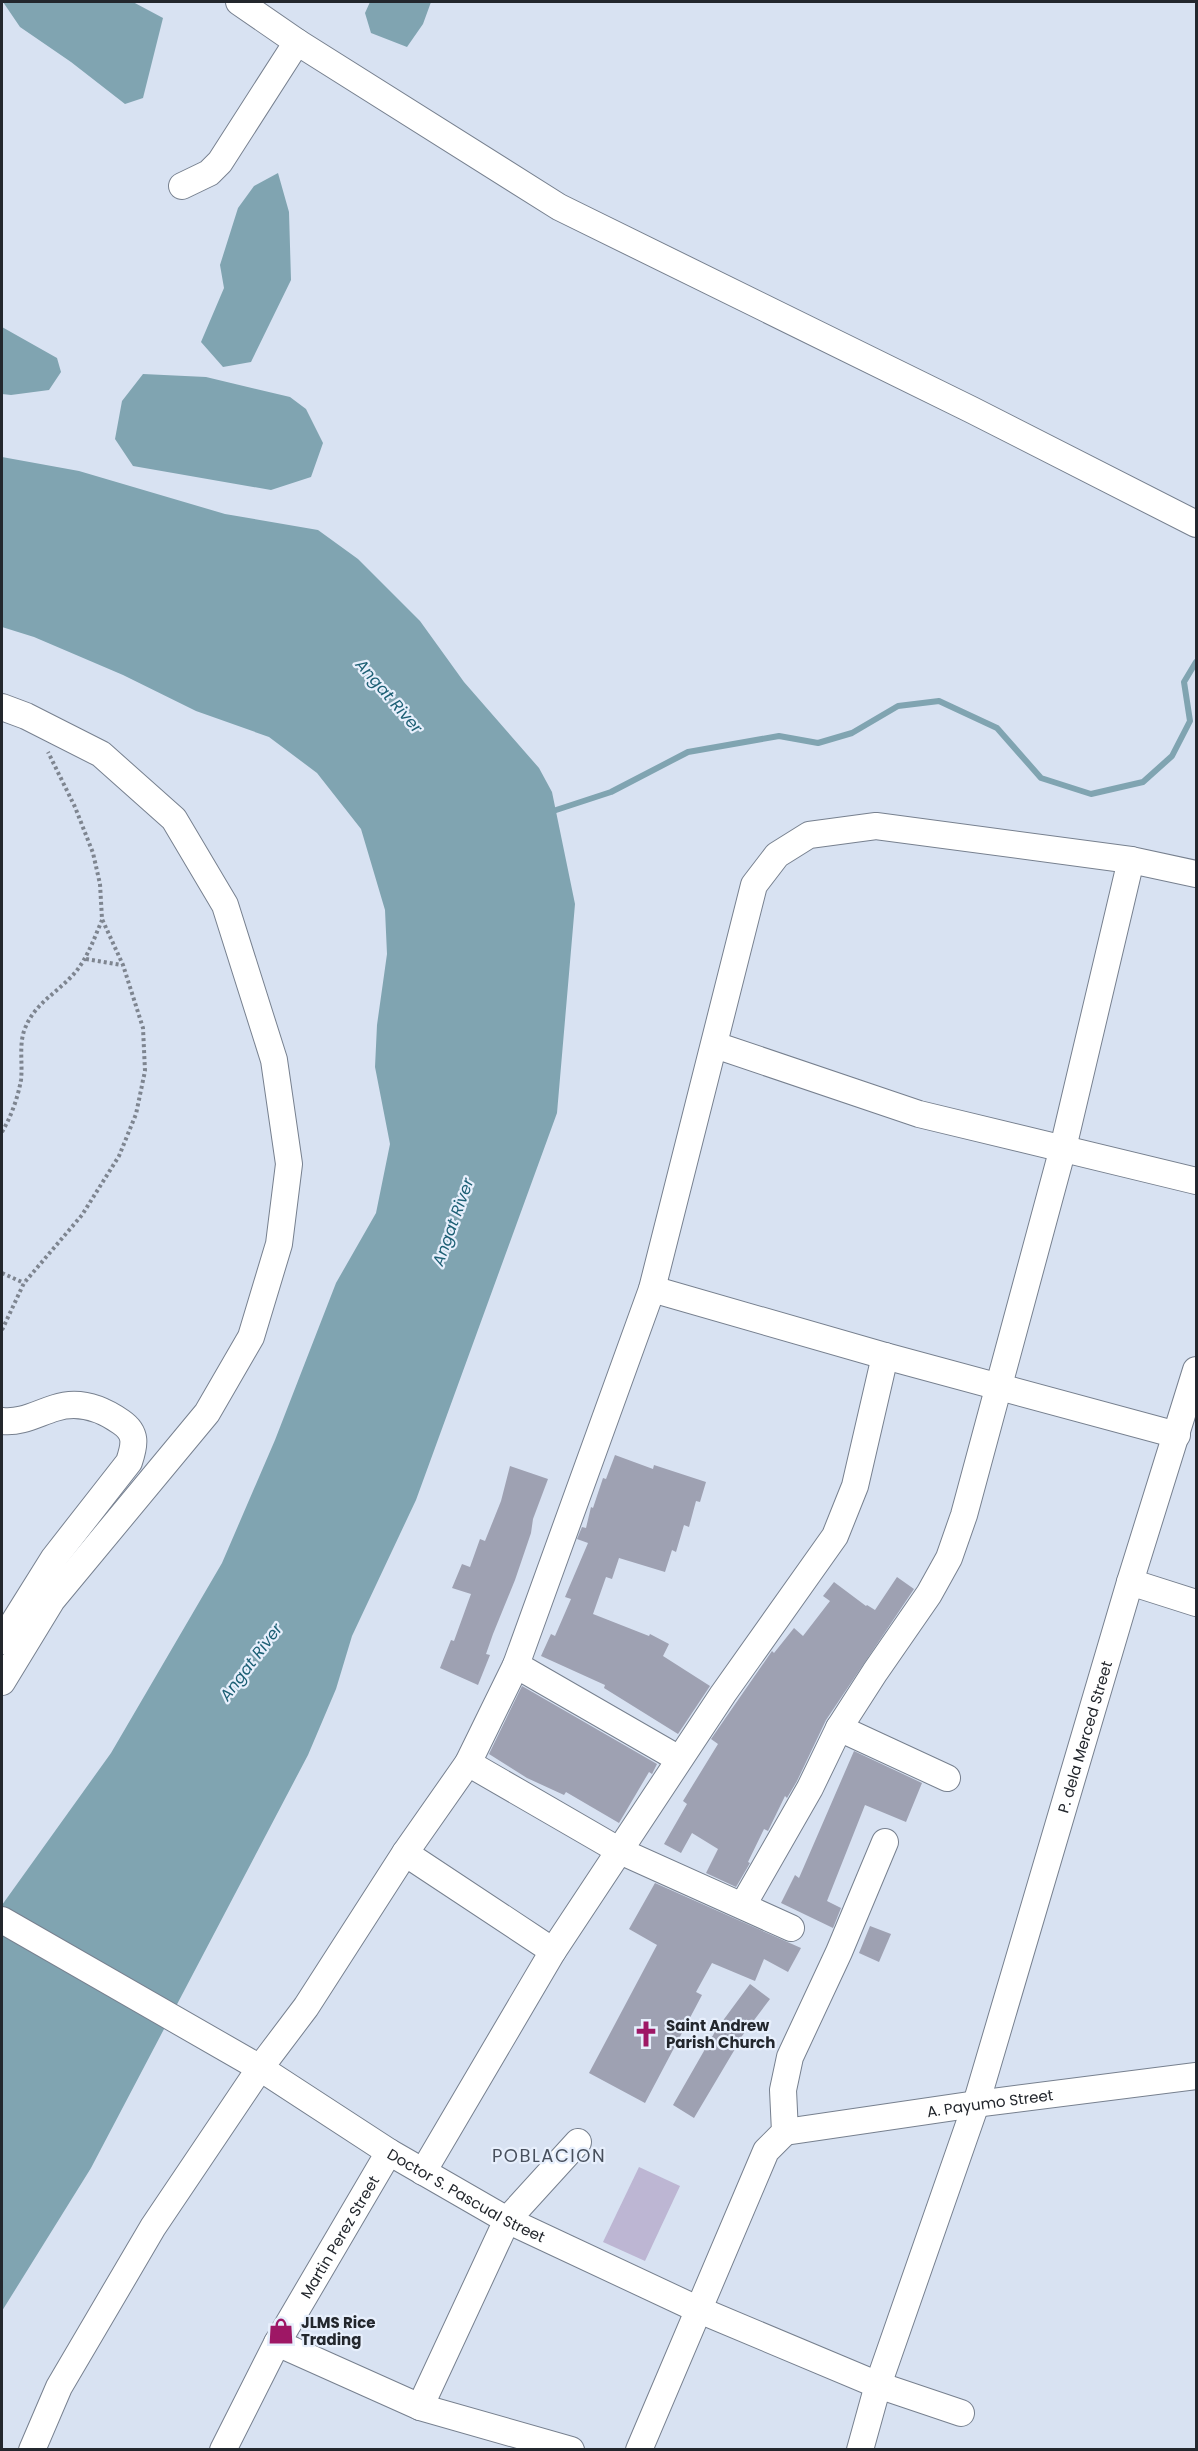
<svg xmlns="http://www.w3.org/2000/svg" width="1198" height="2451" viewBox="0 0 1198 2451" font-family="Poppins,sans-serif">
<rect width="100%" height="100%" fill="#d8e2f2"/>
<path fill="#bdb6d3" d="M639 2167 680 2186 645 2261 603 2242Z"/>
<path fill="#80a4b1" d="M3 2H133L163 18 143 98 125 104 71 62 20 27Z
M370 2H431L423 24 407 47 371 33 365 13Z
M278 173 289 212 291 280 251 362 223 367 201 342 224 288 220 265 238 208 254 186Z
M2 327 57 358 61 372 49 390 11 395 2 394Z
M143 374 206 377 290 397 306 409 323 443 311 477 271 490 133 466 115 439 122 401Z
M2 457 79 471 225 514 318 530 358 559 420 621 464 682 539 768 552 792 575 904 557 1113 416 1500 352 1636 336 1689 308 1755 91 2168 2 2311V1905L111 1753 222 1563 275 1440 336 1283 376 1213 390 1144 375 1067 377 1025 387 954 385 910 361 829 317 773 269 737 196 711 123 675 34 637 2 627Z"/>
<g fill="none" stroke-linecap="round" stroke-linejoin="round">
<path stroke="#80a4b1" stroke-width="6" d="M550 812 611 792 688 752 779 736 818 743 852 733 898 706 939 701 997 728 1041 778 1091 794 1143 782 1172 756 1190 721 1184 682 1196 662"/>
</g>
<path fill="#9ea1b2" d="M615 1455 653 1469 654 1465 706 1482 700 1502 696 1501 689 1527 684 1525 676 1552 672 1550 665 1572 619 1558 612 1579 606 1577 593 1614 649 1636 650 1634 669 1644 663 1656 710 1686 678 1734 604 1688 605 1685 541 1656 551 1634 555 1636 571 1599 565 1597 588 1543 577 1539 582 1527 586 1528 591 1507 593 1508 603 1478 606 1479Z
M510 1466 548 1479 533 1519 531 1533 515 1580 493 1634 486 1654 490 1655 478 1685 440 1668 451 1640 454 1641 471 1594 452 1588 462 1564 470 1567 480 1539 485 1541 501 1501Z
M897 1577 914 1589 826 1720 797 1781 787 1798 785 1796 768 1831 764 1829 748 1862 750 1863 736 1887 706 1873 718 1849 692 1833 681 1853 664 1844 687 1804 683 1801 718 1744 711 1739 772 1651 774 1653 794 1628 803 1636 830 1601 823 1596 834 1582 866 1606 867 1605 875 1610Z
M522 1686 657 1764 652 1774 649 1772 619 1823 566 1792 564 1795 527 1778 489 1754Z
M854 1751 922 1783 906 1822 865 1805 827 1901 841 1908 833 1928 781 1903 795 1875 799 1878Z
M655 1883 801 1948 788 1972 764 1959 755 1981 712 1963 696 1992 702 1995 645 2103 589 2073 657 1945 629 1929Z
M870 1926 891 1934 879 1962 859 1953Z
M750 1984 770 1999 733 2048 735 2049 694 2118 673 2105 716 2030Z"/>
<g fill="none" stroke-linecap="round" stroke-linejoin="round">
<g stroke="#77808f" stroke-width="28">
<g id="minor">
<path d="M239 2 297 42 559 207 972 410 1196 524"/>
<path d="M182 186 209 173 220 162 297 42"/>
<path d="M2 707 26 716 101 754 174 819 225 905 274 1060 289 1164 279 1244 251 1337 207 1413 52 1600 2 1682"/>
<path d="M715 1045 919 1114 1196 1181"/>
<path d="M652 1289 885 1356 1177 1435"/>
<path d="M2 1421C22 1423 36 1414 55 1408 79 1400 101 1408 121 1422 137 1433 135 1444 129 1462L54 1558 2 1641"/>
<path d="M1130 1582 1196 1603"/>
<path d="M516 1665 679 1759"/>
<path d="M839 1728 947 1778"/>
<path d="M468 1763 620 1851 791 1928"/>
<path d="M405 1853 553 1951"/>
<path d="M743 1905 810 1788 839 1728 875 1672 929 1594 949 1558 964 1515 1063 1148 1131 860"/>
<path id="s1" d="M2 1920 260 2068 389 2152 507 2220 697 2309 878 2385 961 2413"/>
<path id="s2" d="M785 2132 976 2104 1196 2076"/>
<path d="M423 2172 553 1951 723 1694 835 1536 855 1486 885 1356"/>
<path d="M277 2343 420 2407 571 2450"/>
<path d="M420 2407 507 2220 578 2142"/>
<path d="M32 2450 59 2387 153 2227 260 2068 306 2007 405 1853 468 1763 516 1665 652 1289 754 885 777 855 809 835 876 826 1131 860 1196 874"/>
<path id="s3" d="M223 2450 277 2343 389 2152"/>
<path d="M639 2450 766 2151 785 2132 783 2090 790 2057 839 1952 885 1842"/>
<path id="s4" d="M860 2450 878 2385 976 2104 1130 1582 1196 1370"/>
</g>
</g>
<path stroke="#7e8590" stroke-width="4" stroke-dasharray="3 3" stroke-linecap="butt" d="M86 959 122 965
M2 1132C11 1117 18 1097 21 1080 23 1062 18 1043 26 1026 35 1005 53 995 69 979 86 963 93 941 102 920
M2 1273 24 1283
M2 1330 24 1283 82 1215 119 1156 136 1114 145 1071 143 1028 123 965 102 919 100 884 93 853 75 807 48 752"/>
<use href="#minor" stroke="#fff" stroke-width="26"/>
</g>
<defs>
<g id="church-bare" transform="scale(2.07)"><path d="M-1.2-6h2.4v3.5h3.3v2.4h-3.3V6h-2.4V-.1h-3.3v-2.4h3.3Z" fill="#9e1765" stroke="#e7effc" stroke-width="2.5" paint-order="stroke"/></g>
<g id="shop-bare" transform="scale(2.07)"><path d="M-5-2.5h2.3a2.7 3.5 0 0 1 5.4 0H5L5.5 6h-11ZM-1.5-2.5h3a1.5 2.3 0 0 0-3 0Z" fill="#9e1765" stroke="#e7effc" stroke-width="2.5" paint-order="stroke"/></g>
</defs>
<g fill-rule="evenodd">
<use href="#church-bare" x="646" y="2034"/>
<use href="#shop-bare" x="281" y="2331"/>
</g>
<g text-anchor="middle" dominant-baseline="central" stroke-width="4.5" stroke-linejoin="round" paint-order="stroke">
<g font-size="15" fill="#23272d" stroke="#e7effc">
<text stroke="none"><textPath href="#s4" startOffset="748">P. dela Merced Street</textPath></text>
<text stroke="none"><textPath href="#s2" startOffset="207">A. Payumo Street</textPath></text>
<text stroke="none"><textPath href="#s1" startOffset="540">Doctor S. Pascual Street</textPath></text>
<text stroke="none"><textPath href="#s3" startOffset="243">Martin Perez Street</textPath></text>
</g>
<g font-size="15" font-weight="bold" fill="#23272d" stroke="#e7effc" text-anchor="start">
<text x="666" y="2025">Saint Andrew<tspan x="666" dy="17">Parish Church</tspan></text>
<text x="301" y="2322">JLMS Rice<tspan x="301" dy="17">Trading</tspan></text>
</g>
<g font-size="16" font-style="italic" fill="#1c5f74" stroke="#e7effc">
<text transform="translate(389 696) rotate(49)">Angat River</text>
<text transform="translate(453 1222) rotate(-70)">Angat River</text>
<text transform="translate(251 1662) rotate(-53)">Angat River</text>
</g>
<g font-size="18" letter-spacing="1.5" fill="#48505d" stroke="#e7effc">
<text x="549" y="2155">POBLACION</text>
</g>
</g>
<rect width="1198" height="2451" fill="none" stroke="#23272d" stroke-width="6"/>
</svg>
